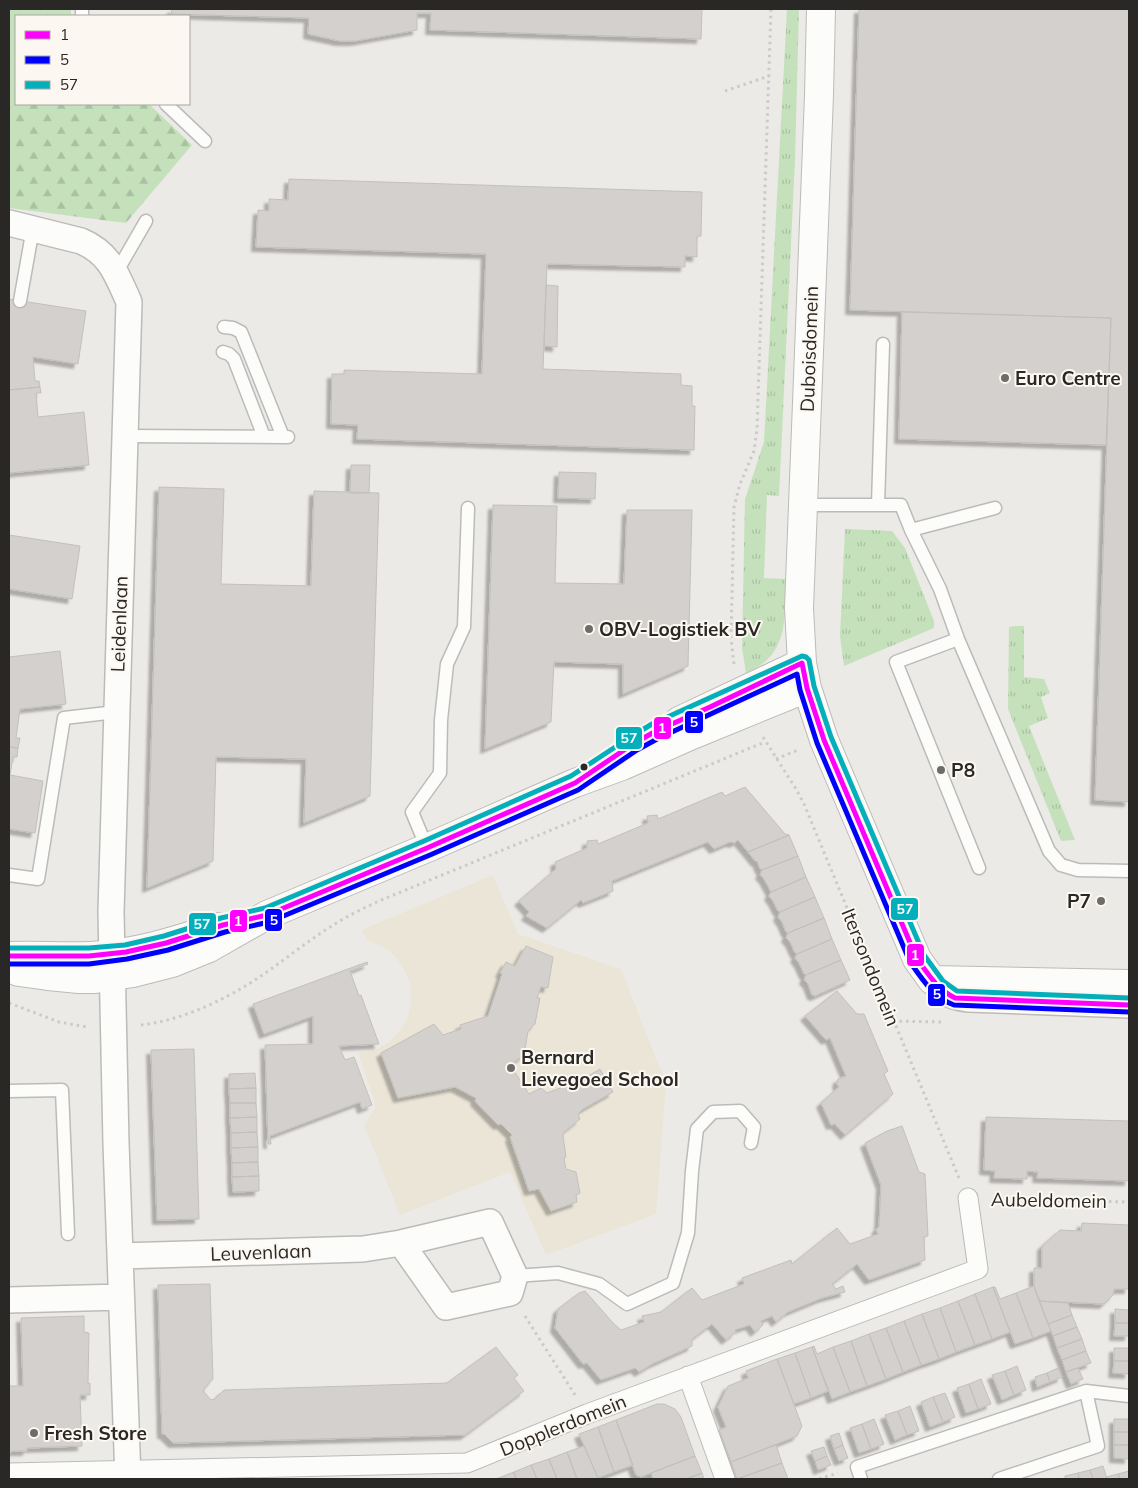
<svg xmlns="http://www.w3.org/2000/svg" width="1138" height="1488" viewBox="0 0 1138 1488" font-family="Mulish,sans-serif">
<defs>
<pattern id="grass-tufts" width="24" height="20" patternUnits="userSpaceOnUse" patternTransform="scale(1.25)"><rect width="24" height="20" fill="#c5e1bc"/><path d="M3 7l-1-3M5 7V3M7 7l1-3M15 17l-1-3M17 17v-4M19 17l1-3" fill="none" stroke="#a9c1a1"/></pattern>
<pattern id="forest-firs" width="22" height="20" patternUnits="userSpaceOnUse" patternTransform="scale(1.25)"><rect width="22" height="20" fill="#c5e1bc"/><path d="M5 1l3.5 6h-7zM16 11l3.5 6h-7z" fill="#a9c1a1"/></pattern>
<filter id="shadow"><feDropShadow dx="-4.5" dy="4.5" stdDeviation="1" flood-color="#0004"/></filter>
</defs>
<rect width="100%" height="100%" fill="#eceae6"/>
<path fill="#ebe5d8" d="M493 875 518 934 621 969 666 1084 656 1214 546 1255 510 1172 400 1215 364 1125 376 1107 358 1052 375 1050 389 1042 400 1030 408 1016 411 1000 410 984 404 969 395 956 382 946 367 940 361 930Z"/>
<path fill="url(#grass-tufts)" d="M787 9H799L795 160 779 496 767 495 764 578 786 579C784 618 790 655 746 673L742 648 745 499 764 442Z
M845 529 892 531 905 548 934 621V628L844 666 840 636Z
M1015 626H1024V677L1044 679 1050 693 1041 697 1048 718 1029 726 1075 840 1061 841 1008 709 1009 627Z"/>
<path fill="url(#forest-firs)" d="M9 9H71V16H16V104H149L192 145 126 223 9 208Z"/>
<path fill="#d3d0ce" stroke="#c2c0bd" filter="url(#shadow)" d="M172 9H702L701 39 430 30 431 13H417V30L355 41H340L308 34 309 18 171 14Z
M859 9H1129V802L1095 800 1111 318 850 310Z
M289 179 702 192 701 236H697V257L685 256V267L547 264 543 369 681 374V385L692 386V406H695L694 450 357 439 358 425 331 424 332 374H344V370L482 374 486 254 256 247 258 210 269 211V199L288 200Z
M546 285 558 286 557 347 544 346Z
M9 299 86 311 78 364 33 357 35 381H39L40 387 9 390Z
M902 312 1111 318 1106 445 899 439Z
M40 387 41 393H36L38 417 84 412 89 465 9 473V390Z
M351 465H370L369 493H350Z
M559 472 596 473 595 499 558 498Z
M159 487 224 489 221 584 311 586 314 491 379 493 370 796 304 823 306 759 216 757 213 861 147 888Z
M493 505 557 506 555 583 624 584 627 510H692L688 666 623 694V664L554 662 551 722 485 749Z
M9 535 80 546 72 599 9 589Z
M60 651 66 704 20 709 16 738H20L18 748 9 747V657Z
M9 747 18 748 17 757H13L10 775 43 781 35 833 9 829Z
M745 787 785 834 789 835 748 852 738 840 735 843 730 842 714 849 708 842 612 881 613 891 583 903 581 900 547 928 526 916 529 912 519 901 556 869 555 862 587 848V841L597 840 598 844 648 823 647 816 657 815 658 819 722 792 725 796Z
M789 835 798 856 762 870 760 869 757 861 756 862 748 852Z
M798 856 806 877 771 892 764 879 760 875 762 870Z
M806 877 815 897 780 912 778 911 773 901 769 896 771 892Z
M815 897 824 918 788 933 786 932 782 922 778 917 780 912Z
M824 918 832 939 797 954 795 953 790 942 786 938 788 933Z
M832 939 841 960 806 975 804 974 799 963 795 958 797 954Z
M526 946 553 957 548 988 541 987 537 998H540L535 1024 528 1031 524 1055 513 1063 512 1068 529 1094 541 1088 547 1093 568 1085 570 1087 600 1069 613 1092 583 1109 578 1114 580 1119 564 1132 563 1136 566 1157 564 1158 566 1169 576 1172 580 1193 576 1195 577 1202 551 1211 539 1189 529 1191 510 1137 512 1135 501 1124 498 1125 475 1101 476 1098 455 1087 398 1098 381 1053 434 1024 443 1035 461 1029 460 1025 488 1016 502 974 500 973 506 962 515 966Z
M841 960 850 980 815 996 812 995 808 984 804 980 806 975Z
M367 962 368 964 350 971 359 996 361 995 379 1044 339 1046 345 1060 354 1057 372 1105 362 1109 360 1102 270 1136 271 1144H268L265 1045 313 1044V1016L264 1034 253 1004Z
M837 991 857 1014H864L888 1071 884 1074 893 1094 845 1135 835 1124 831 1125 821 1103 839 1087 837 1084 838 1079 846 1076 830 1038 826 1040 805 1016Z
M194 1049 199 1219 157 1220 151 1050Z
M255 1073 256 1088 229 1089V1074Z
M256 1088V1103H230L229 1089Z
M230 1103H256L257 1117 230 1118Z
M257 1117V1132L231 1133 230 1118Z
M986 1117 1129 1121V1181L1037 1178 1038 1172 1027 1171V1179L994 1178 995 1171 984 1170Z
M902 1126 919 1172 925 1174 928 1236 924 1237 925 1260 869 1280 857 1264 832 1284 836 1289 843 1286 845 1292 822 1298 788 1312 776 1322 772 1316 761 1321 763 1325 755 1332 750 1325 735 1330 736 1332 726 1340 712 1324 692 1339V1346L652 1364 639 1372 635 1368 601 1380 587 1363 583 1364 555 1328 558 1309 579 1293 585 1291 614 1324 621 1330 644 1322 642 1316 661 1312 692 1288 702 1300 744 1284 742 1278 791 1260 792 1264 837 1228 850 1244 878 1234 876 1230 879 1226 881 1185 865 1143 887 1131Z
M257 1132 258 1147 231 1148V1133Z
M258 1147V1162L232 1163 231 1148Z
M258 1162 259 1176 232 1177V1163Z
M259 1176V1191L233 1192 232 1177Z
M1082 1223 1129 1225V1289H1114L1113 1295 1104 1304 1039 1301 1034 1286V1268H1042V1246L1060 1230 1081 1231Z
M210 1284 213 1379 204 1389V1392L211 1400 215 1399 224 1390 447 1383 496 1347 518 1375 514 1378 524 1391 465 1435 173 1443 164 1434H162L158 1285Z
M1034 1286 1051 1331 1033 1338 1016 1293Z
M993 1287 1010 1332 992 1339 975 1294Z
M993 1287H995L1000 1299 1016 1293 1033 1338 1015 1344Z
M975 1294 992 1339 975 1345 958 1301Z
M958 1301 975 1345 956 1352 940 1308Z
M1039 1301 1068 1303 1072 1315 1048 1324Z
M940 1308 956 1352 939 1359 922 1314Z
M1115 1309 1129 1310V1323H1115Z
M922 1314 939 1359 921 1365 904 1321Z
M1072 1315 1077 1327 1053 1336 1048 1324Z
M84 1316V1332L89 1333 88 1384 90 1383V1395H80L82 1446 27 1448V1451H11V1453H9V1386H23L21 1318Z
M904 1321 921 1365 903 1372 886 1328Z
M1115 1323H1129V1336H1114Z
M1077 1327 1082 1339 1057 1348 1053 1336Z
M886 1328 903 1372 886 1379 869 1334Z
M869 1334 886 1379 867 1386 851 1341Z
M1082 1339 1086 1351 1062 1360 1057 1348Z
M851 1341 867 1386 850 1392 833 1347Z
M814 1346 817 1354 833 1347 850 1392 832 1399 812 1347Z
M812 1347 828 1391 811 1398 795 1353Z
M1114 1348H1129V1361H1114Z
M1086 1351 1091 1363 1066 1372 1062 1360Z
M795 1353 811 1398 794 1404 777 1359Z
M777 1359 802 1426 797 1436 731 1462 719 1430 726 1427 718 1407 728 1386 748 1378 746 1371Z
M1114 1361H1129V1374L1113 1373Z
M1017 1366 1026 1390 1014 1395 1005 1371Z
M1058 1368 1062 1377 1050 1382 1047 1373Z
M1078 1368 1083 1379 1071 1384 1066 1372Z
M1005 1371 1014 1395 1002 1400 992 1375Z
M1047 1373 1050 1382 1037 1387 1035 1377Z
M981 1379 991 1404 978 1409 969 1384Z
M969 1384 978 1409 966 1413 957 1388Z
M945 1393 955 1417 943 1422 933 1397Z
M933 1397 943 1422 930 1427 921 1402Z
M657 1404H664L675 1409 681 1417 695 1456 641 1477 636 1475 616 1420Z
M910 1406 919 1431 907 1435 898 1411Z
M898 1411 907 1435 895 1440 885 1415Z
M874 1419 884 1444 871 1449 862 1424Z
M1114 1419H1129V1432H1114Z
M616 1420 633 1465 614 1472 598 1427Z
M862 1424 871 1449 859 1453 850 1428Z
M598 1427 614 1472 598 1478 579 1434Z
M1114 1432H1129V1445H1114Z
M839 1433 843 1445 834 1449 830 1436Z
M776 1445 782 1463 737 1479 731 1462Z
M843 1445 848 1458 839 1461 834 1449Z
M1114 1445H1129V1459L1114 1458Z
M584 1446 598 1478 599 1479H577L567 1452Z
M824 1447 827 1456 815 1461 811 1451Z
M567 1452 577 1479H557L549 1459Z
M695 1456 702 1473 686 1479H653L651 1473Z
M827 1456 831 1465 818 1470 815 1461Z
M549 1459 557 1479H537L531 1465Z
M782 1463 788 1479H737Z
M531 1465 537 1479H516L514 1472Z
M1103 1466 1107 1479H1093L1090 1470Z
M1090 1470 1093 1479H1079L1078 1473Z
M1129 1471V1479H1120L1118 1474Z
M514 1472 516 1479H496Z
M702 1473 704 1479H686Z
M1078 1473 1079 1479H1065V1476Z
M1118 1474 1120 1479H1107L1106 1477Z"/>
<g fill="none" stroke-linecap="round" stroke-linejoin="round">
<g stroke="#bcbbb8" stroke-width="15">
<path id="service" d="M82 16V9
M166 104 205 141
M116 273 146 221
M20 301 33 228
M224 327 233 328 241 332 283 437
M223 352 229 354 234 359 264 437
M124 436 288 437
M803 505H901L911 530 940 589 958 639 1049 851 1061 865 1078 870 1129 871
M878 505 883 344
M911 530 995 508
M958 639 896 662 979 868
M427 848 412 812 440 773 441 720 447 664 464 627 468 508
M9 875 38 879 64 718 116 712
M9 1091 62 1090 68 1234
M515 1276 558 1273 599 1284 627 1304 673 1283 688 1233 692 1171 697 1129 713 1112 740 1111 754 1127 751 1143
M861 1479 857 1467 1086 1391 1129 1396
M999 1479 1098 1446 1086 1391"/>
</g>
<g stroke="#bcbbb8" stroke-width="21">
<path id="pedestrian" d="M688 1376 725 1479
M9 1473 467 1463 587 1414 978 1269 968 1198"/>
</g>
<g stroke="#bcbbb8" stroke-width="28">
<path id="minor" d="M9 223 81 241C110 253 117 275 129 302L111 912 116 1143 128 1479
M932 980C943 993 952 997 969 999L1129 1005
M120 1256 363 1249 401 1243 446 1307 510 1293 515 1276 490 1222 401 1243
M9 1300 121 1297"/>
</g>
<g stroke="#bcbbb8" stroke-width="30">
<path id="tertiary" d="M821 9 819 95 799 608 802 663 807 688 824 740 917 959 932 980 1129 984
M679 721 802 663
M9 956C36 955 63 957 90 956 133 954 176 941 217 927
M9 968 19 972 48 976 79 979H95L133 973 172 963 209 948 267 915 427 848 575 783 622 766 692 735 807 688"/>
</g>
<path stroke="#cbcac9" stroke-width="3" stroke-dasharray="2.5 4" stroke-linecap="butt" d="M725 91 769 76
M734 664 731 638 734 507 740 484 754 451 757 429 771 9
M763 737 796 789 804 804 959 1178
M776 759 798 750
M9 1003 59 1022 87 1027
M893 1021 943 1022
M141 1025C177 1021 216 1004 247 985 278 966 305 942 335 924 349 915 364 908 379 901L765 742
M992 1199 1129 1202
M525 1316 575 1395
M819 1479 838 1473"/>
<use href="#service" stroke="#fcfcfb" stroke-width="12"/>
<use href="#pedestrian" stroke="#fcfcfb" stroke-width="19"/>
<use href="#minor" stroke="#fcfcfb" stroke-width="25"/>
<use href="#tertiary" stroke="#fcfcfb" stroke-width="28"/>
<g stroke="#fcf8f1" stroke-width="9">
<path id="bus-1" d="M9 956H89L126 952 166 943 223 925 267 915 427 848 575 783 633 744 656 731 710 707 802 663 807 688 824 740 917 959C930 976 936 988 955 998L1129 1005"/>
</g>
<g stroke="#fcf8f1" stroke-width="9">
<path id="bus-2" d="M9 964H89L127 959 168 950 225 932 269 922 430 855 578 790 637 750 659 738 797 674 800 690 817 743 910 962C922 979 934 998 954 1005L1129 1012"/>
</g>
<g stroke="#fcf8f1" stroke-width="9">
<path id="bus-3" d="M9 948H89L125 945 164 936 221 918 265 908 424 841 571 776 629 738 652 724 802 656 806 657 809 660 814 686 831 737 924 955 943 981 957 991 1129 998"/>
</g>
<use href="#bus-1" stroke="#f0f" stroke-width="5"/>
<use href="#bus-2" stroke="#00f" stroke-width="5"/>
<use href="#bus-3" stroke="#04afbc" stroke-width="5"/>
</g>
<g fill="#6e6c69" stroke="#fcf8f1" stroke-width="2">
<circle cx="1005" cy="378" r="5"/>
<circle cx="589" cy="629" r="5"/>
<circle cx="941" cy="770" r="5"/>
<circle cx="1101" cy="901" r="5"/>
<circle cx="511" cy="1068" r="5"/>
<circle cx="34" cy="1433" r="5"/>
</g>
<circle fill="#2a2826" stroke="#fcf8f1" stroke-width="2" cx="584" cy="767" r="4.5"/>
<g text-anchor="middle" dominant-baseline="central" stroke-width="4" stroke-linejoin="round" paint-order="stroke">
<g font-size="19" fill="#2a2826" stroke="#fcf8f1">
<text transform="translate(809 349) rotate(-88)">Duboisdomein</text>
<text transform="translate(119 624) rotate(-88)">Leidenlaan</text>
<text transform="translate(871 967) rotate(68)">Itersondomein</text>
<text transform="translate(1049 1200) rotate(1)">Aubeldomein</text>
<text transform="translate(261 1252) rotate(-2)">Leuvenlaan</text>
<text transform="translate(563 1425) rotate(-22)">Dopplerdomein</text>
</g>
<g font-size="19" font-weight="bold" fill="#2a2826" stroke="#fcf8f1" text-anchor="start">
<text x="1015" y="378">Euro Centre</text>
<text x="599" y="629">OBV-Logistiek BV</text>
<text x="951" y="770">P8</text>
<text x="1091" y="901" text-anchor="end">P7</text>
<text x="521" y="1057">Bernard<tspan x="521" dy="22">Lievegoed School</tspan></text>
<text x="44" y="1433">Fresh Store</text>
</g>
</g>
<g stroke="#fcf8f1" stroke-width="2">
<rect x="684" y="710" width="20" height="24" rx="5" fill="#00f"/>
<rect x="653" y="716" width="19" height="24" rx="5" fill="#f0f"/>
<rect x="615" y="726" width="28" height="24" rx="5" fill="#04afbc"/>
<rect x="890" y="897" width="29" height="24" rx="5" fill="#04afbc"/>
<rect x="264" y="908" width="19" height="24" rx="5" fill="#00f"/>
<rect x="229" y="909" width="19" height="24" rx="5" fill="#f0f"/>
<rect x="188" y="912" width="29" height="24" rx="5" fill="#04afbc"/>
<rect x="906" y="943" width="19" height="24" rx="5" fill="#f0f"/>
<rect x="927" y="983" width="19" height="24" rx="5" fill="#00f"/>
</g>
<g font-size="14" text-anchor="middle" font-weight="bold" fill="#fff">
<text x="694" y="727">5</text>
<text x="662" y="733">1</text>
<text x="629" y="743">57</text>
<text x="905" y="914">57</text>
<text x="274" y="925">5</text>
<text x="238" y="926">1</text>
<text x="202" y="929">57</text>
<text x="915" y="960">1</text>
<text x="937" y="999">5</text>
</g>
<rect width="1138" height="1488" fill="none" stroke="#2a2826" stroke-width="20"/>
<rect x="15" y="15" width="175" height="90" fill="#fcf8f1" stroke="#a8a5a0"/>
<rect x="25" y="31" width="25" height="8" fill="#ff00ff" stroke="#a8a5a0"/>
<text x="60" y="40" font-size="15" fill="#2a2826">1</text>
<rect x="25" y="56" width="25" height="8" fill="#0000ff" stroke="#a8a5a0"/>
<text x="60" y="65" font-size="15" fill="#2a2826">5</text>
<rect x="25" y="81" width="25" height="8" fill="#04afbc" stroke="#a8a5a0"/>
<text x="60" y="90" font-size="15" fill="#2a2826">57</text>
</svg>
